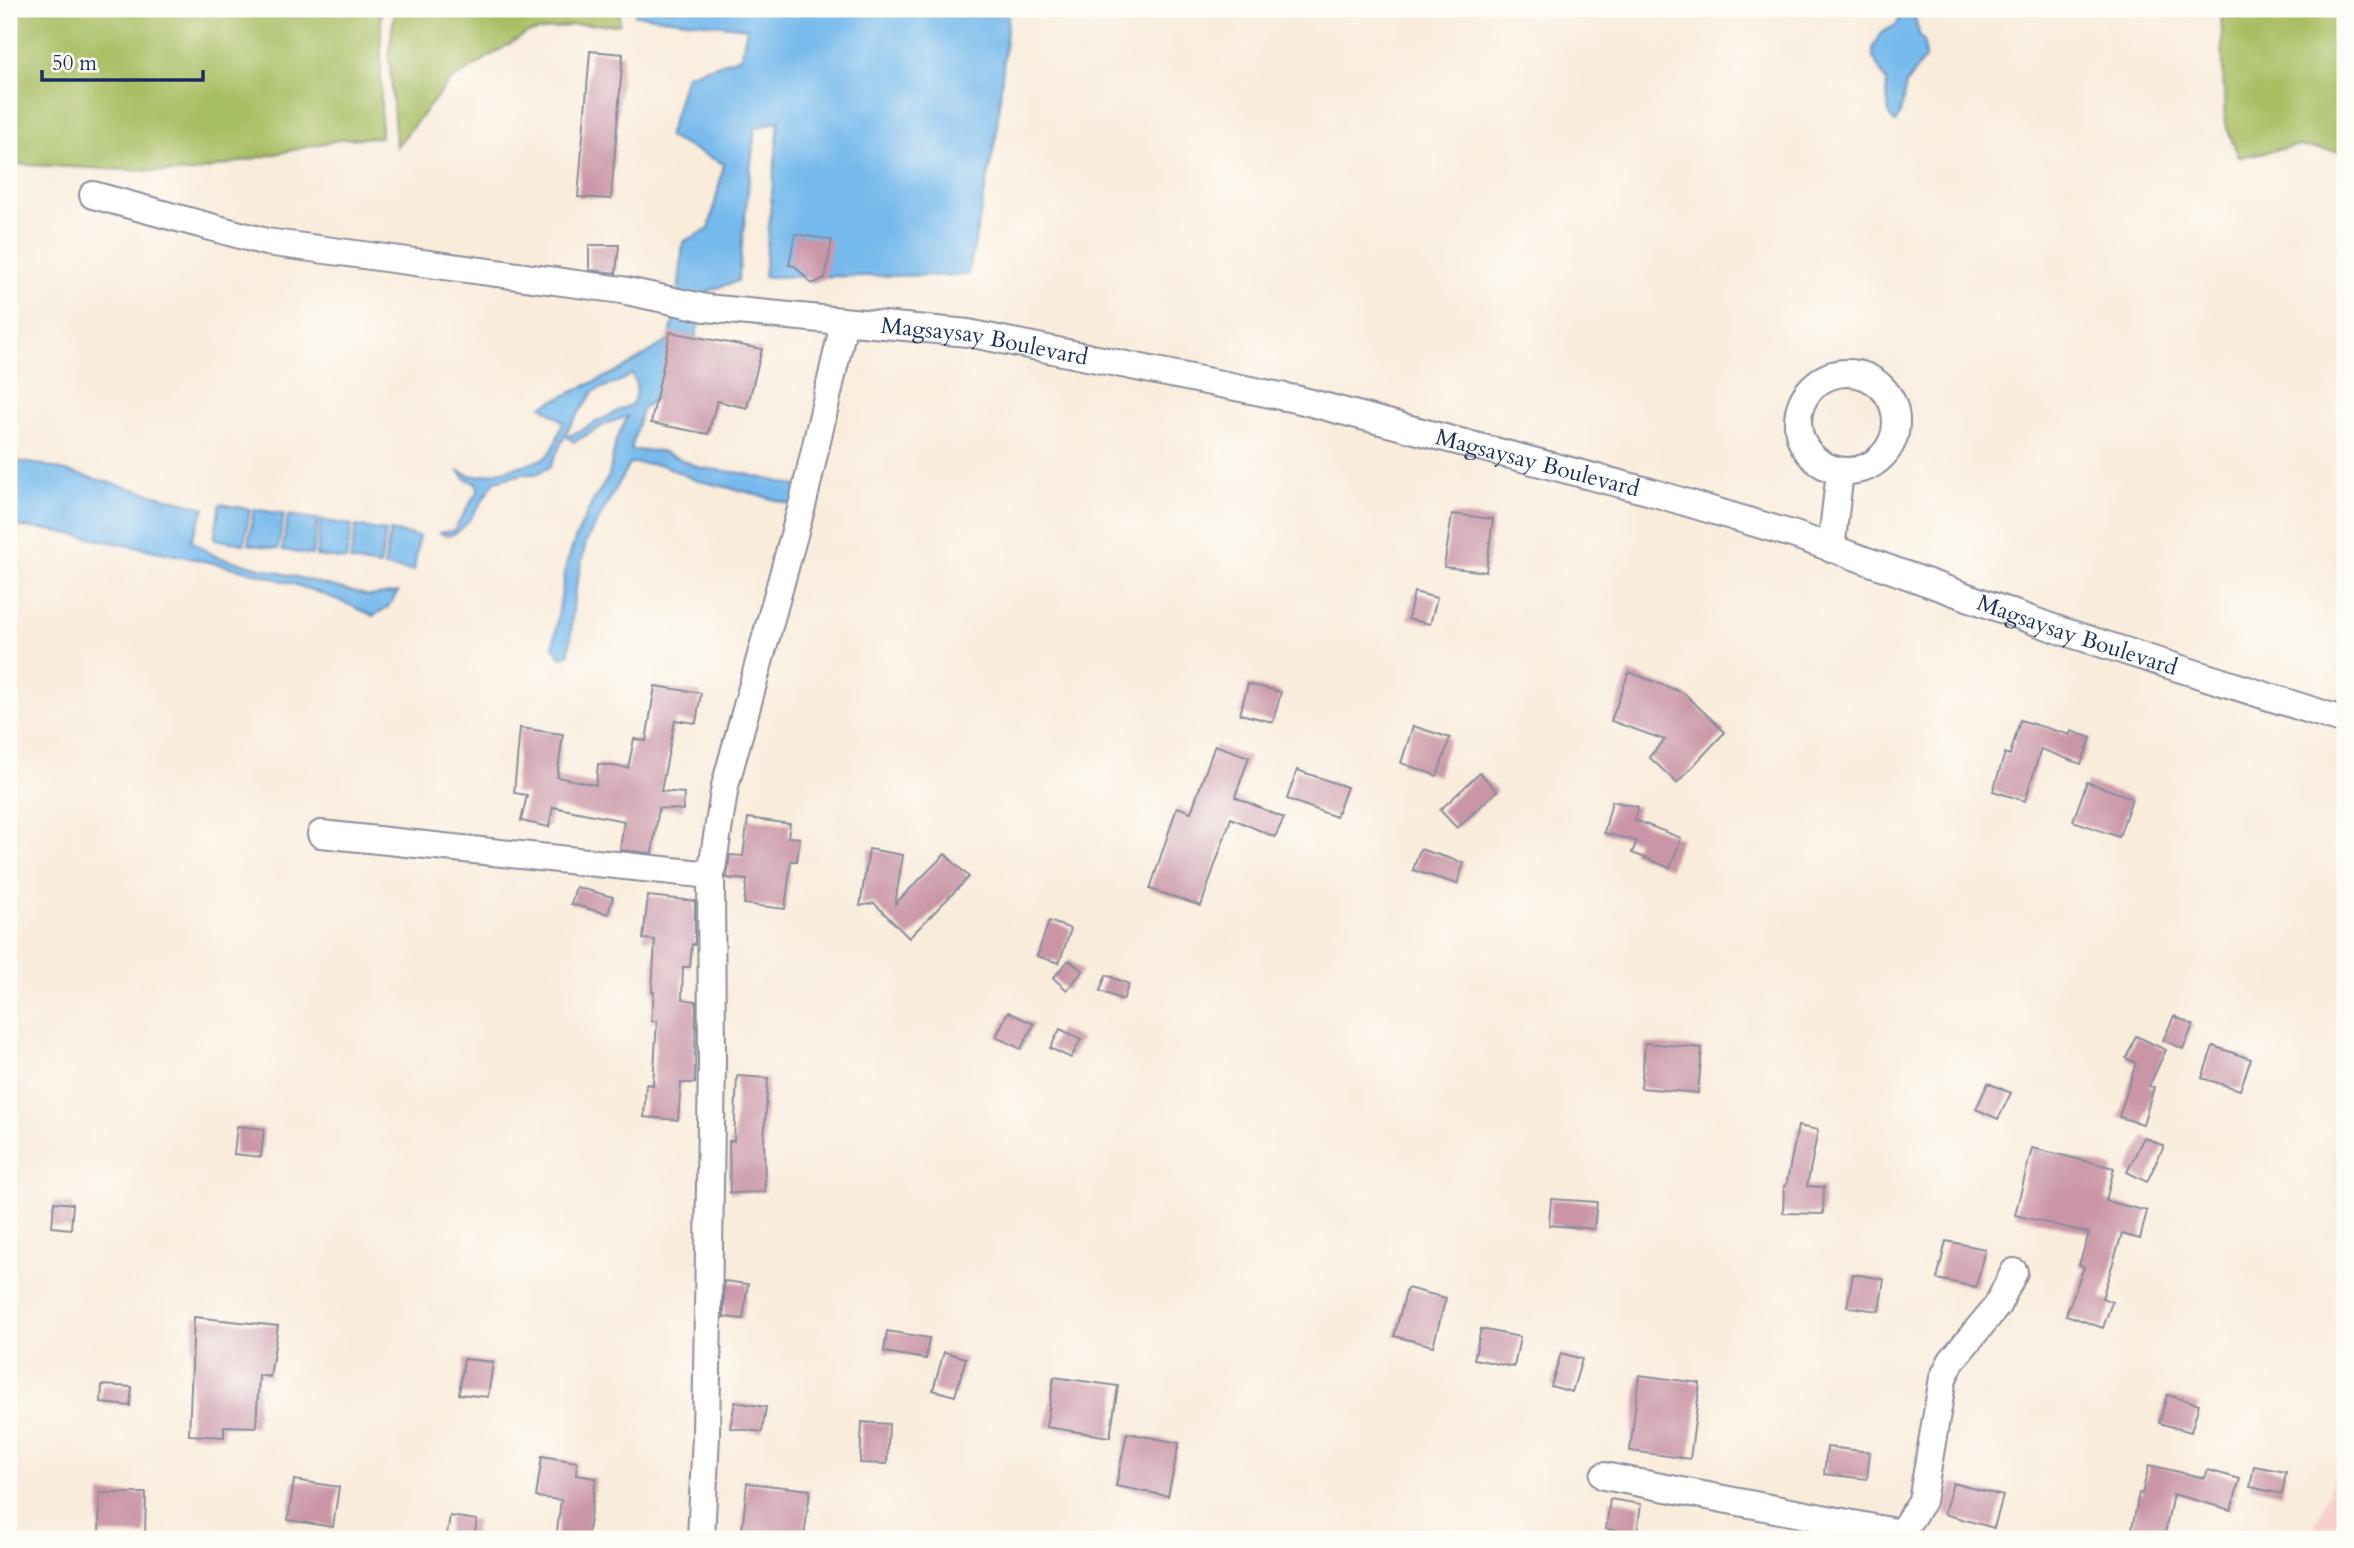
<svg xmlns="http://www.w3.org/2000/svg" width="2354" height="1548" viewBox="0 0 2354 1548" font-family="Cardo,serif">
<rect width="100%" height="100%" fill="#fdfcf7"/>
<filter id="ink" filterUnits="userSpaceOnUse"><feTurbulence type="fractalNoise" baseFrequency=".0143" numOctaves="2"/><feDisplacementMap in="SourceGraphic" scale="14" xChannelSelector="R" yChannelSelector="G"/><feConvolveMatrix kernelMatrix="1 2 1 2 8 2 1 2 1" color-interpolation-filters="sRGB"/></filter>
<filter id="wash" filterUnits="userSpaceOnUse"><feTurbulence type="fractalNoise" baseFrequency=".00686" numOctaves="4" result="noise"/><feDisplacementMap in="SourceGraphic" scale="28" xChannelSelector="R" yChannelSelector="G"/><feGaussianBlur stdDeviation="1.57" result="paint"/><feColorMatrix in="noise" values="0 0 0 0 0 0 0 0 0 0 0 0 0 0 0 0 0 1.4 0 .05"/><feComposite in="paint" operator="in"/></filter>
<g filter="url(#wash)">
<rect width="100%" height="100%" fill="#f9ecdb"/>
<path fill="#f7d0cb" d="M2345 1450V1539H2310Z"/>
<path fill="#a8be62" stroke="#627660" stroke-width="2" d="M9 9H381V137L343 139 189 173 9 164Z
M395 9H621L619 25 579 24 527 33 449 82 396 147 389 52Z
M2221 9H2345V152L2297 146 2239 157 2225 124Z"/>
<path fill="#76b9ec" stroke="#4874a5" stroke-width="2" d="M636 9H1009L996 136 968 275 764 277 779 121 755 128 738 281 708 291 685 374 642 409 631 450 661 451 701 468 742 473 797 486 793 505 747 492 695 480 663 465 630 463 586 542 574 597 569 655 561 657 553 647 566 566 576 537 592 503 609 476 616 440 628 416 608 423 574 442 567 437 632 404C638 392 638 386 632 374L618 382 594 391 568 429 550 467 536 474H523L495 481C483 496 461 547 440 533L454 530 478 490 477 484 466 479 458 470C463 472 468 475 473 476 481 477 541 462 547 456 555 449 559 432 563 422L542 406 622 369 669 340 677 306 683 242 709 229 724 164 668 137 686 75 741 57 747 28 635 15Z
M1904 9H1913L1919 34 1924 41 1925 58 1906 84 1900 115 1895 123 1889 115 1886 81 1873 57V48L1881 33 1896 25Z
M9 460 43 465 205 508 191 540 215 556 370 596 398 592 387 608 373 616C301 579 216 563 136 547 93 539 52 528 9 526Z
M220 504 250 509 244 544 214 539Z
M254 509 284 514 278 549 248 544Z
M288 515 318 519 312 555 282 550Z
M321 520 352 525 346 560 316 556Z
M356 526 386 531 380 566 350 561Z
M390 531 419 536 414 571 384 567Z"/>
<g id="blocks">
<path fill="#ca96a7" d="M590 51 623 54 611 199 578 197Z
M795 234 832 240 825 278 812 284 795 266 789 265Z
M589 245H619L616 273 589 270Z
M670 332 762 349 747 408 717 401 708 434 651 423Z
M1452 514 1493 519 1486 572 1444 567Z
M1414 592 1437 598 1430 624 1408 619Z
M1629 672 1684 693 1725 732 1677 783 1649 757 1665 740 1611 721Z
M1248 684 1281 692 1273 722 1240 714Z
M655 686 701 693 696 723 675 720 661 791 684 793 683 810 659 808 652 853 620 850 624 821 553 807 549 827 521 821 527 795 514 793 520 728 563 734 557 777 596 785 598 764 628 768 634 739 646 741Z
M2020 720 2070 735 2071 731 2091 738 2081 764 2041 749 2025 801 1993 791 2005 753 2010 755Z
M1413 726 1450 738 1437 776 1401 763Z
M1215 745 1249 757 1235 797 1284 818 1275 837 1231 818 1201 906 1150 889 1177 807 1191 812Z
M1297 770 1347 787 1336 817 1287 799Z
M1480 773 1497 791 1457 828 1440 810Z
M2087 782 2132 798 2119 837 2073 821Z
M1612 801 1638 807 1635 820 1681 838 1670 868 1632 853 1637 841 1604 833Z
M748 818 790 824 788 837 800 838 797 861H791L785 909 744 904 747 880 727 878 730 855 743 856Z
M869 849 903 855 895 904 945 854 969 877 909 938 874 903 860 906Z
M1420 849 1464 863 1457 884 1413 870Z
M576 887 613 897 608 914 571 904Z
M648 896 695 901V945L692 944 690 967H683L682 999 696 1001 695 1083H681L678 1120 644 1117 646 1084 653 1085 657 1021H651L654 992H652L655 940 643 939Z
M1049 921 1071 929 1059 963 1037 956Z
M1069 960 1083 971 1067 990 1053 978Z
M1106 975 1129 984 1123 1000 1100 991Z
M1008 1012 1034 1024 1021 1049 996 1037Z
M2174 1016 2193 1025 2183 1049 2163 1040Z
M1060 1029 1081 1039 1071 1058 1050 1048Z
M2136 1036 2166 1050 2149 1086 2154 1087 2143 1124 2119 1117 2136 1063 2126 1058Z
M1645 1043 1702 1048 1698 1093 1641 1088Z
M2213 1046 2251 1059 2240 1090 2202 1078Z
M737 1076 768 1078 764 1141 765 1192 730 1193 729 1141H734Z
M1988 1083 2011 1093 1998 1119 1976 1109Z
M237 1126 264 1129 261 1157 234 1154Z
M1798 1126 1818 1130 1807 1186 1824 1187 1823 1214 1783 1213 1784 1186H1786Z
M2144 1137 2164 1146 2147 1182 2127 1172Z
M2032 1148 2114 1168 2106 1201 2147 1211 2140 1239 2122 1234 2102 1298 2112 1302 2103 1328 2066 1315 2084 1267 2079 1265 2089 1233 2015 1215Z
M1551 1199 1597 1202 1594 1229 1549 1225Z
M54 1202 73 1204 71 1229 52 1227Z
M1946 1241 1985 1249 1976 1287 1937 1279Z
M1853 1274 1884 1279 1879 1311 1847 1307Z
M724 1281 748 1284 743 1319 724 1317Z
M1407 1288 1446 1298 1433 1346 1394 1336Z
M194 1317 278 1326 270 1377 259 1375 256 1427 224 1426V1437L189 1435Z
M1481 1329 1520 1337 1514 1367 1474 1359Z
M887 1331 929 1338 926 1359 884 1352Z
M944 1352 966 1358 955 1396 933 1390Z
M1561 1353 1582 1359 1572 1392 1551 1386Z
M464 1359 493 1362 488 1397 459 1394Z
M1639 1375 1700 1383 1690 1459 1630 1451Z
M1054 1377 1118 1386 1110 1437 1046 1427Z
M102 1385 132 1387 130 1406 101 1403Z
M2167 1395 2199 1404 2191 1432 2159 1423Z
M735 1402 766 1407 762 1432 730 1428Z
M862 1422 889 1424 887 1464 860 1463Z
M1127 1433 1179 1443 1168 1496 1116 1486Z
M1827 1447 1870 1452 1867 1479 1824 1474Z
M542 1456 577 1462 576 1475 596 1478 587 1539H556L561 1500 536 1497Z
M2149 1465 2205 1478 2208 1470 2240 1479 2231 1510 2173 1494 2164 1539H2130L2139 1493 2142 1494Z
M2254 1466 2286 1472 2282 1494 2250 1487Z
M294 1480 339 1487 333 1527 288 1520Z
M747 1483 810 1490 804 1538 742 1532Z
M1953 1483 2003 1496 1994 1528 1944 1514Z
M100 1493H146L145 1535 99 1534Z
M1610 1499 1641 1504 1637 1534 1606 1529Z
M450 1516 477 1520 474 1539H446Z"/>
</g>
</g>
<g filter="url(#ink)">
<use href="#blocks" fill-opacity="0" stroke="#8a8e9c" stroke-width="2"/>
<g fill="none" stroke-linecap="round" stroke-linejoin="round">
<g stroke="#8a8e9c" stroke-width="30">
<g id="minor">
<path id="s1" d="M93 195 266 242 622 290 706 308 968 333 1300 400 1651 492 1795 535 2062 631 2345 721"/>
<circle cx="1847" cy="422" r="49"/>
<path d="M1831 549 1840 471"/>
<path d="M321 834 711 875"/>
<path d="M1604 1476 1900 1533"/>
<path d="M701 1539 706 1435 712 1061 711 875 725 786 803 502 844 323"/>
<path d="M1897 1539 1922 1501 1943 1378 1952 1360 1997 1306 2014 1272"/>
</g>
</g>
<use href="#minor" stroke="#fff" stroke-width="26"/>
</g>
</g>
<g text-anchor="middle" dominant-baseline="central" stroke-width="6" stroke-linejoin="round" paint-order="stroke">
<g font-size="23" fill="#1b2f5e" stroke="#fdfcf7">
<text stroke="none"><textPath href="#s1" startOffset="905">Magsaysay Boulevard</textPath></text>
<text stroke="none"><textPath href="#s1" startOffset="1472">Magsaysay Boulevard</textPath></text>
<text stroke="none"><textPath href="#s1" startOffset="2039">Magsaysay Boulevard</textPath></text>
</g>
</g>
<rect width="2354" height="1548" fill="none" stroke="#fdfcf7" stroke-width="35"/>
<path d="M42 70v10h161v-10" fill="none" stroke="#1b2f5e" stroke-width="3.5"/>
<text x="52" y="70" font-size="21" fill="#1b2f5e" stroke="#fdfcf7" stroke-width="5" paint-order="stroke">50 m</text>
</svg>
